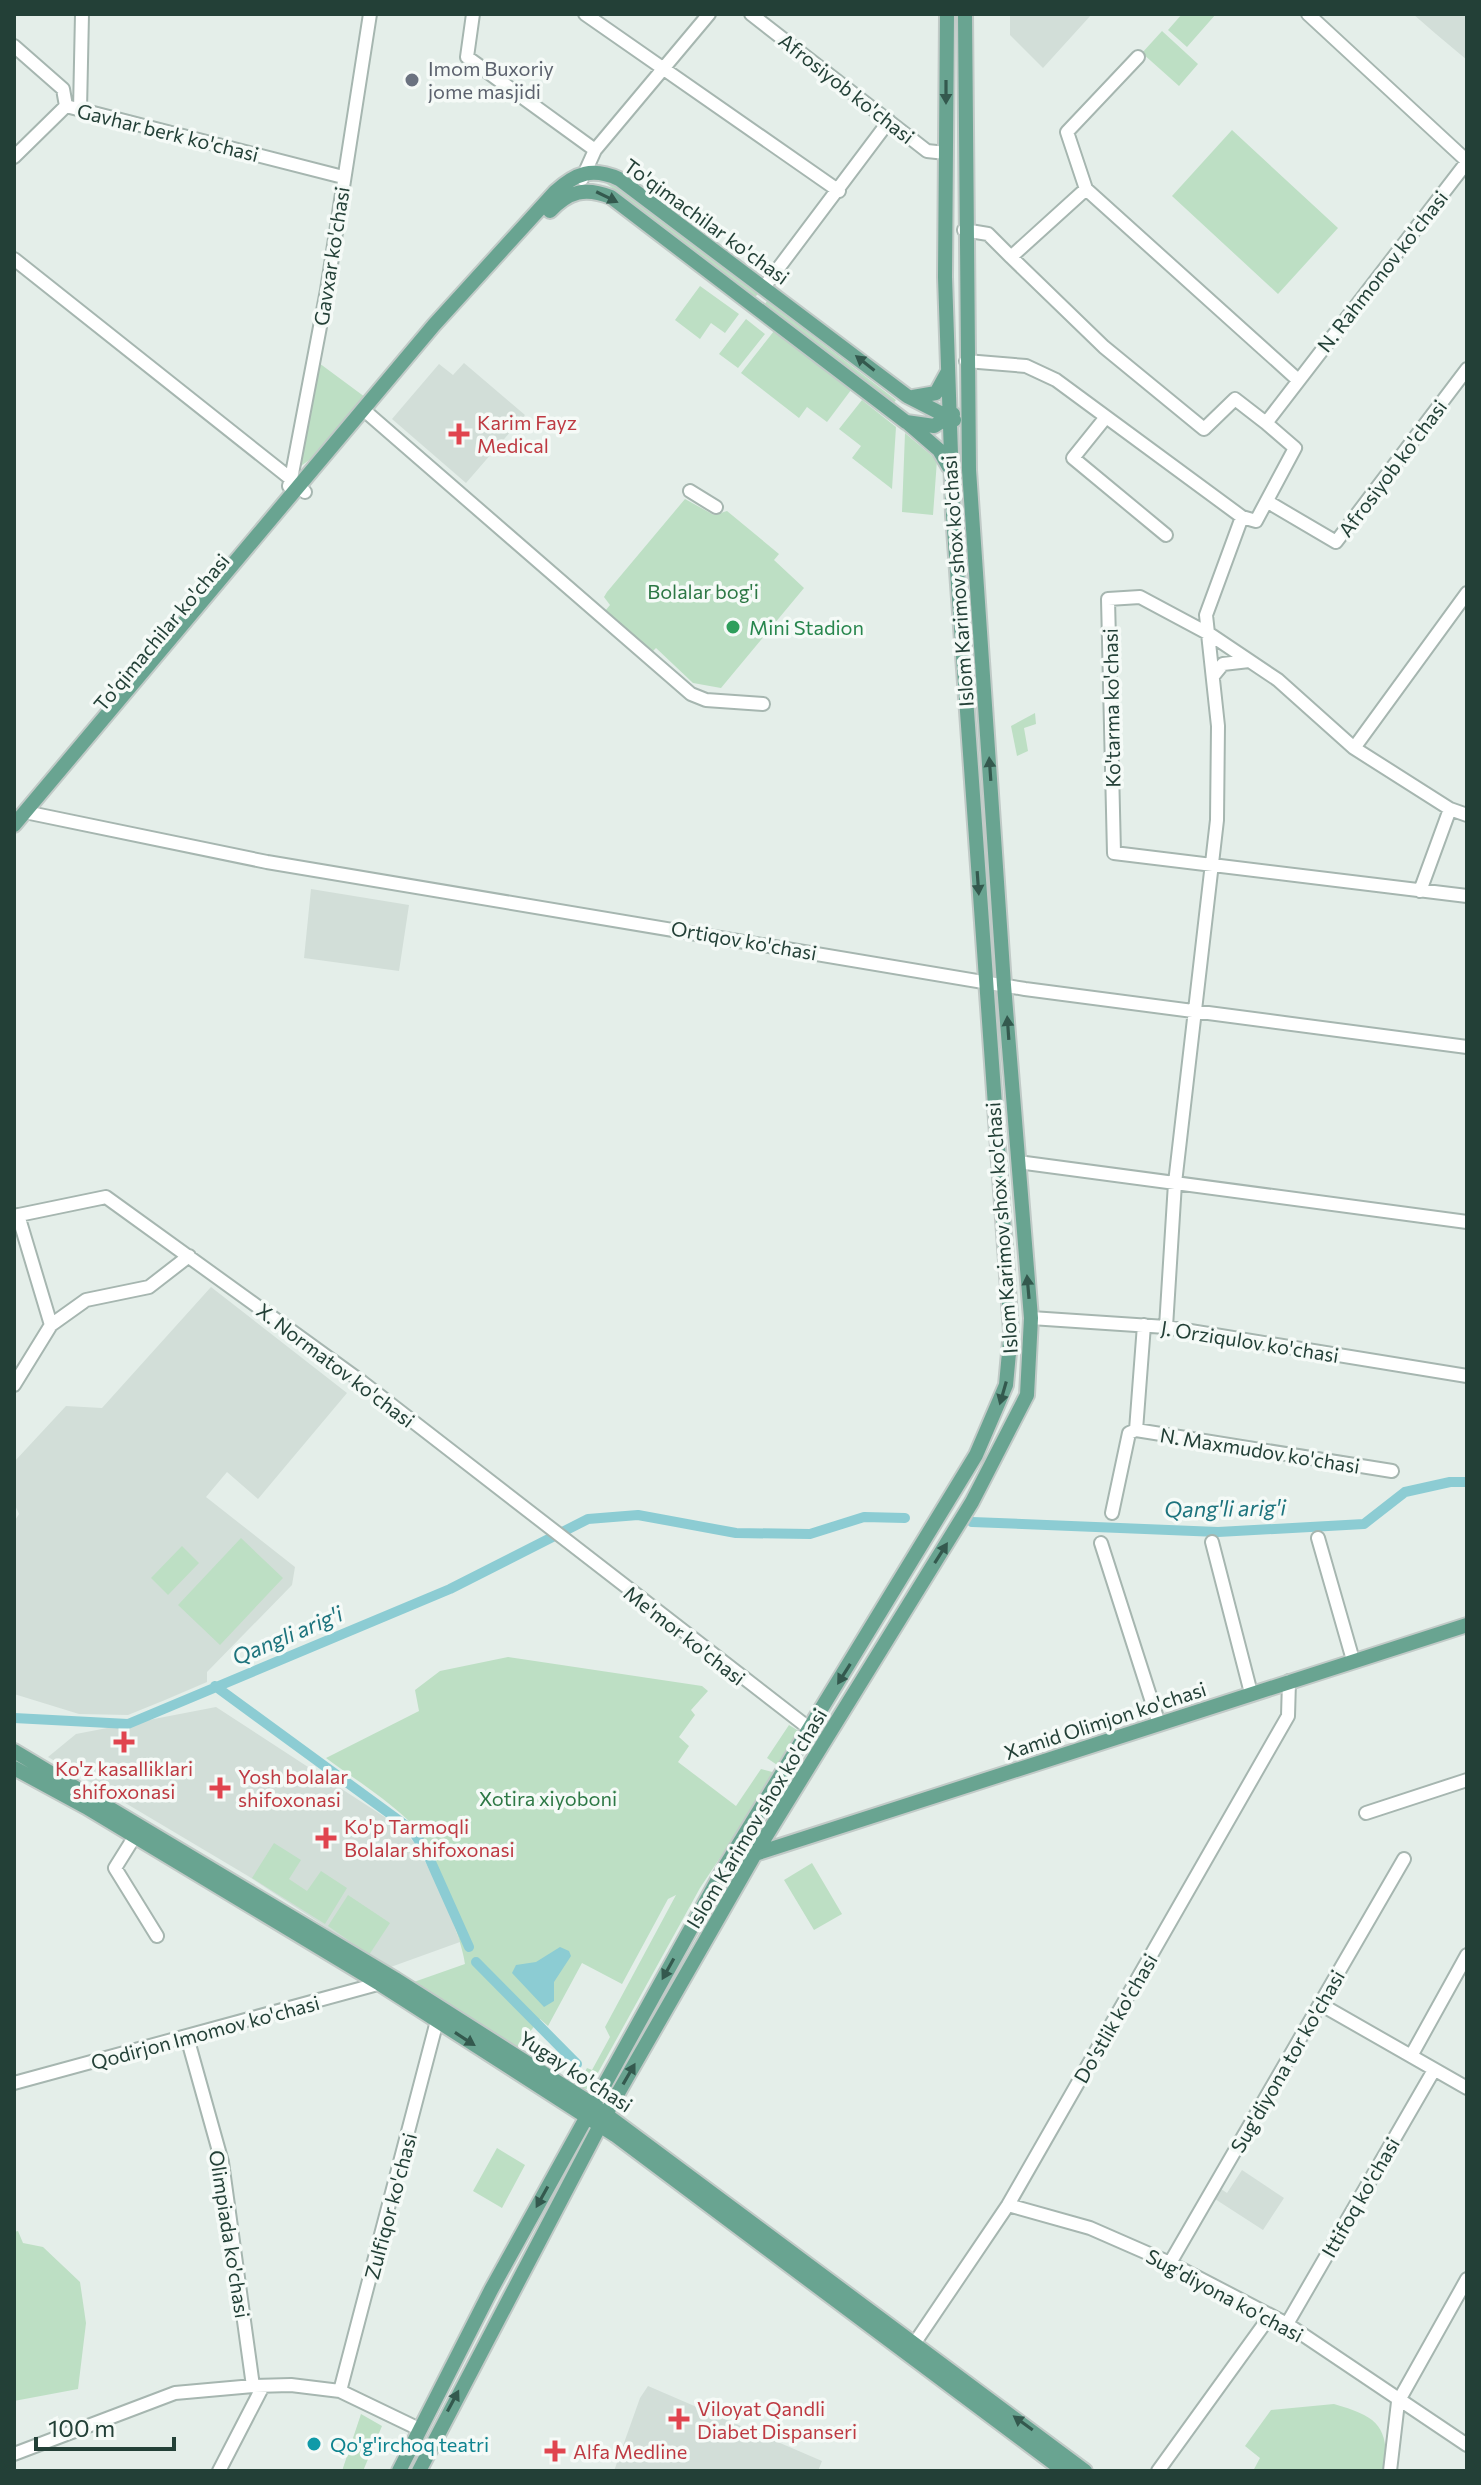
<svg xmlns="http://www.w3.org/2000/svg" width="1481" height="2485" viewBox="0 0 1481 2485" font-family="Commissioner,sans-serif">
<rect width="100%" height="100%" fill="#e4eee9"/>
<path fill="#d2ded8" d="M1010 14H1092L1043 68 1010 35Z
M1413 14H1467V60L1436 34Z
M464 363 525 415 466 483 392 419 439 364 453 375Z
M311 889 409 905 399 971 304 958Z
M211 1287 347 1393 258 1499 227 1472 206 1497 295 1567 292 1585 207 1672V1682L165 1700 128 1715 79 1714 14 1694V1522L19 1514 14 1503V1462L66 1406 102 1408Z
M216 1707 397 1825 415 1843 444 1897 460 1942 388 1968 248 1876 48 1757 76 1734Z
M1242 2170 1284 2198 1263 2230 1215 2199 1221 2189 1227 2193Z
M648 2386 822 2461 818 2471H614L640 2398Z"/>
<path fill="#bddfc4" d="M1182 14H1216L1187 47 1168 30Z
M1162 31 1198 64 1179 86 1142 53Z
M1232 130 1338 228 1278 294 1172 196Z
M609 181 758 294 755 297 607 184Z
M700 286 739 314 725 333 711 323 700 339 675 320Z
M767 301 896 400 893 404 765 304Z
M746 319 765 334 738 368 719 354Z
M774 331 851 390 827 422 807 407 799 418 741 373Z
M319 363 369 400 320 458 316 455 301 466 296 463Z
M862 400 896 427 892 489 852 458 861 446 839 429Z
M905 433 937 460 933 515 902 512Z
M685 499 714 515 727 511 779 554 774 560 804 588 721 688 693 683 656 648 653 651 605 611 610 605 604 597 607 592Z
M1035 713 1036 724 1024 728 1028 751 1017 756 1011 726Z
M241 1538 283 1578 220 1645 178 1605Z
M182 1546 199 1563 168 1595 151 1578Z
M508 1657 702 1686 708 1691 691 1710 695 1715 679 1737 689 1746 678 1762 736 1806 761 1769 776 1773 700 1888 589 2089 576 2088 587 2068 592 2070 610 2037 605 2027 676 1895 668 1899 622 1984 582 1963 548 2026 540 2019 518 2047 411 1983 465 1964C464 1943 423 1835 409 1821 385 1798 353 1778 326 1758L419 1711 415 1690 440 1671Z
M789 1725 802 1733 780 1767 767 1758Z
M274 1843 301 1860 289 1879 307 1891 321 1871 347 1888 325 1924 252 1878Z
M812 1863 842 1914 814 1930 784 1880Z
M348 1895 390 1923 369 1955 328 1926Z
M497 2148 525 2165 502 2208 473 2191Z
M18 2231 23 2243 43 2247 80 2282 86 2323 78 2389 14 2401V2232Z
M1334 2404C1378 2417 1388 2425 1386 2471H1253L1260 2458 1245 2446 1271 2410Z
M361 2414 382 2426 363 2471H342Z"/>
<path fill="#8cccd3" d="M560 1947 569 1951 571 1956 554 1982V2001L544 2007 512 1973 516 1965 536 1962Z"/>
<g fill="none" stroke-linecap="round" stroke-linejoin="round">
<path stroke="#8cccd3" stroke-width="10" d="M972 1522 1218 1532 1364 1524 1405 1492 1450 1482H1467
M215 1686 412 1830 427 1853 469 1947
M14 1718 128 1724 450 1589 588 1519 638 1515 736 1533 810 1534 864 1517 905 1518
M476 1962 577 2064"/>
<g stroke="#a6b6b0" stroke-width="16">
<path id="minor" d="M473 14 467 57 595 150
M585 14 839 191
M751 14 927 151 946 153
M1308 14 1467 161
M14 46 63 89 66 106
M80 110 82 14
M14 157 66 106 343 177
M582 179 595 150 709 14
M1086 189 1067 132 1138 57
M964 230 988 234 1011 257 1086 189 1298 380
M1011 257 1104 347 1204 429 1235 399 1266 423
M14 259 291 479 289 486
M765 286 889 121
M966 361 1026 366 1056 380 1242 517 1256 521 1295 448 1266 423 1467 162
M365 411 691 694 706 700 763 704
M1106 417 1073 458 1166 535
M690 491 716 507
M305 492 291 479 327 290 370 14
M1268 502 1336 542 1467 369
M1467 593 1354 748 1278 680 1211 635 1140 597 1108 599 1114 853 1467 896
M1214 675 1223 664 1249 661
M1354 748 1450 809 1467 815
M25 812 267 862 1025 989 1467 1047
M1420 891 1450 809
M1018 1162 1467 1222
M14 1216 106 1197 362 1382 810 1729
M1031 1318 1166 1327 1467 1376
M51 1325 86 1300 149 1287 189 1256
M1144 1325 1136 1430 1392 1471
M1166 1327 1175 1183 1217 820 1218 726 1206 615 1242 517
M14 1385 51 1325 18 1215
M1112 1513 1129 1433 1136 1430
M1318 1538 1353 1660
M1212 1542 1251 1693
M1101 1543 1159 1724
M1366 1813 1467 1780
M135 1836 115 1868 157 1936
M1320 2004 1467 2088
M187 2037 222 2162 253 2386
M1411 2056 1467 1955
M14 2083 385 1982
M1008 2205 1090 2228 1170 2263 1287 2324 1467 2445
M1170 2263 1404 1859
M1287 2324 1434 2070
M914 2344 1008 2205 1288 1716 1289 1681
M340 2391 437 2021
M14 2454 175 2393 253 2386 291 2385 340 2391 419 2429
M219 2471 263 2386
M1158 2471 1270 2316
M1390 2471 1398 2402 1467 2279"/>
</g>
<g stroke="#c1cac7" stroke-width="18">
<path id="major" d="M550 211C569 191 585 187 611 197L906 422 934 426 953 414
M913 397 936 393 947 373
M909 424 939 450 949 467
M14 825 434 325 555 192C576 173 592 167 619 179L907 396 954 420
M14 1751 395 1979 592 2104 1085 2471
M14 1768 86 1807 380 1984 615 2135 1064 2471
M755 1854 1467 1625
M399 2471 491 2290 726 1865 976 1455 1006 1385 1011 1331 953 514 945 277 947 14
M419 2471 606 2114 755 1854 972 1502 1027 1395 1031 1318 1004 985 969 470 965 14"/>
</g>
<use href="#minor" stroke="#fff" stroke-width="12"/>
<use href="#major" stroke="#69a491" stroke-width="14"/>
</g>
<defs><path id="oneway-solid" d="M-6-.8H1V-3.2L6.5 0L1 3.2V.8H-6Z" transform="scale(2)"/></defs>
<g fill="#34594e">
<use href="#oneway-solid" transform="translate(946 92) rotate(90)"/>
<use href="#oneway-solid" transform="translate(607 197) rotate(26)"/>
<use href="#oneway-solid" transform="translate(865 363) rotate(-142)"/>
<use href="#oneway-solid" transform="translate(990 769) rotate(-94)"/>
<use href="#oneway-solid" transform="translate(978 883) rotate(86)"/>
<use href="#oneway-solid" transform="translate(1008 1028) rotate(-94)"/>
<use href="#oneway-solid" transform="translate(1028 1287) rotate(-95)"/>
<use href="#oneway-solid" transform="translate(1003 1393) rotate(106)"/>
<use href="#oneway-solid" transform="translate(941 1553) rotate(-58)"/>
<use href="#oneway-solid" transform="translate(844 1674) rotate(122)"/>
<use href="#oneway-solid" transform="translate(668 1969) rotate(119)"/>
<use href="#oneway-solid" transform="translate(465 2039) rotate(33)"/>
<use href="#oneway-solid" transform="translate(629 2074) rotate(-60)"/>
<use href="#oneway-solid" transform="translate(542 2197) rotate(119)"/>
<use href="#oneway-solid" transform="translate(453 2401) rotate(-62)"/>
<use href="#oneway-solid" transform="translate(1023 2423) rotate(-144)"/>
</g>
<circle fill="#6b7280" stroke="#f5faf7" stroke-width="3" cx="412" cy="80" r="8"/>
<g fill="#e0444e" stroke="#f5faf7" stroke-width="3">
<path d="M455 422h8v8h8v8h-8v8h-8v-8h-8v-8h8z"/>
<path d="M120 1730h8v8h8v8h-8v8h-8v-8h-8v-8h8z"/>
<path d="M216 1776h8v8h8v8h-8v8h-8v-8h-8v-8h8z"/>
<path d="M322 1826h8v8h8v8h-8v8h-8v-8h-8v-8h8z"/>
<path d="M675 2407h8v8h8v8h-8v8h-8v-8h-8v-8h8z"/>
<path d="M551 2439h8v8h8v8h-8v8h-8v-8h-8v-8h8z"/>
</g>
<circle fill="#2e9e5b" stroke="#f5faf7" stroke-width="3" cx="733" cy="627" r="8"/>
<circle fill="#0f9aa8" stroke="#f5faf7" stroke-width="3" cx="314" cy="2444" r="8"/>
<g text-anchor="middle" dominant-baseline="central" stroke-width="7" stroke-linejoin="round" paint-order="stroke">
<g font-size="20" fill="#5b616d" stroke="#f5faf7" text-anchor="start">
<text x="428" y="68">Imom Buxoriy<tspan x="428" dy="23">jome masjidi</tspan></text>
</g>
<g font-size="20" fill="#234037" stroke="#f5faf7">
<text transform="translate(847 88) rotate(38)">Afrosiyob ko'chasi</text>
<text transform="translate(168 132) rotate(14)">Gavhar berk ko'chasi</text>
<text transform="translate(707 221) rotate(36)">To'qimachilar ko'chasi</text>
<text transform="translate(331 256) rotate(-81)">Gavxar ko'chasi</text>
<text transform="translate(1382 271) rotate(-52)">N. Rahmonov ko'chasi</text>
<text transform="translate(1392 468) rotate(-53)">Afrosiyob ko'chasi</text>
<text transform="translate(957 581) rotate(-94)">Islom Karimov shox ko'chasi</text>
<text transform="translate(161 632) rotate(-50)">To'qimachilar ko'chasi</text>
<text transform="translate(1111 708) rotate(-91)">Ko'tarma ko'chasi</text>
<text transform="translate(744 940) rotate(10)">Ortiqov ko'chasi</text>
<text transform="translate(1001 1228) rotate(-94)">Islom Karimov shox ko'chasi</text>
<text transform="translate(1250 1341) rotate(9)">J. Orziqulov ko'chasi</text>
<text transform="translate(336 1365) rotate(37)">X. Normatov ko'chasi</text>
<text transform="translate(1260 1450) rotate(9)">N. Maxmudov ko'chasi</text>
<text transform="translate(685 1635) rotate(38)">Me'mor ko'chasi</text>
<text transform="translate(1105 1720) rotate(-18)">Xamid Olimjon ko'chasi</text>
<text transform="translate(756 1818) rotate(-59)">Islom Karimov shox ko'chasi</text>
<text transform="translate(1115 2018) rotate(-60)">Do'stlik ko'chasi</text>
<text transform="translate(205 2032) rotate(-15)">Qodirjon Imomov ko'chasi</text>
<text transform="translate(1287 2061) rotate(-60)">Sug'diyona tor ko'chasi</text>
<text transform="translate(576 2071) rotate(33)">Yugay ko'chasi</text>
<text transform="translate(1360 2197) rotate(-60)">Ittifoq ko'chasi</text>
<text transform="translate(390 2206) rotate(-75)">Zulfiqor ko'chasi</text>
<text transform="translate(230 2234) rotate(81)">Olimpiada ko'chasi</text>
<text transform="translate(1225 2295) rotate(28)">Sug'diyona ko'chasi</text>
</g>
<g font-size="20" fill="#be3a42" stroke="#f5faf7" text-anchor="start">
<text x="477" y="422">Karim Fayz<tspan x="477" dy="23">Medical</tspan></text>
<text x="124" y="1768" text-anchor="middle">Ko'z kasalliklari<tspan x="124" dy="23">shifoxonasi</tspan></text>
<text x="238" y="1776">Yosh bolalar<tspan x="238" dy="23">shifoxonasi</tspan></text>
<text x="344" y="1826">Ko'p Tarmoqli<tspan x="344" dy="23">Bolalar shifoxonasi</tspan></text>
<text x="697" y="2408">Viloyat Qandli<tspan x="697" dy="23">Diabet Dispanseri</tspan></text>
<text x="573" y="2451">Alfa Medline</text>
</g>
<g font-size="20" fill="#2d7845" stroke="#f5faf7">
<text x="703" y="591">Bolalar bog'i</text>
<text x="548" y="1798">Xotira xiyoboni</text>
</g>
<g font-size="20" fill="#27864d" stroke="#f5faf7" text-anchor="start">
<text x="749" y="627">Mini Stadion</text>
</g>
<g font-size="20" fill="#0d838f" stroke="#f5faf7" text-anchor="start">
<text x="330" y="2444">Qo'g'irchoq teatri</text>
</g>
<g font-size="22" font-style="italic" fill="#1c737d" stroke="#f5faf7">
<text transform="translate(1225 1508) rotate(-1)">Qang'li arig'i</text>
<text transform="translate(287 1635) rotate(-23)">Qangli arig'i</text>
</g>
</g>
<rect width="1481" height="2485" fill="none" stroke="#234037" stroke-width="32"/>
<path d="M36 2437v12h138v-12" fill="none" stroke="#234037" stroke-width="4"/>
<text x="48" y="2437" font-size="24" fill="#234037" stroke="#f5faf7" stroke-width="6" paint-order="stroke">100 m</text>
</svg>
